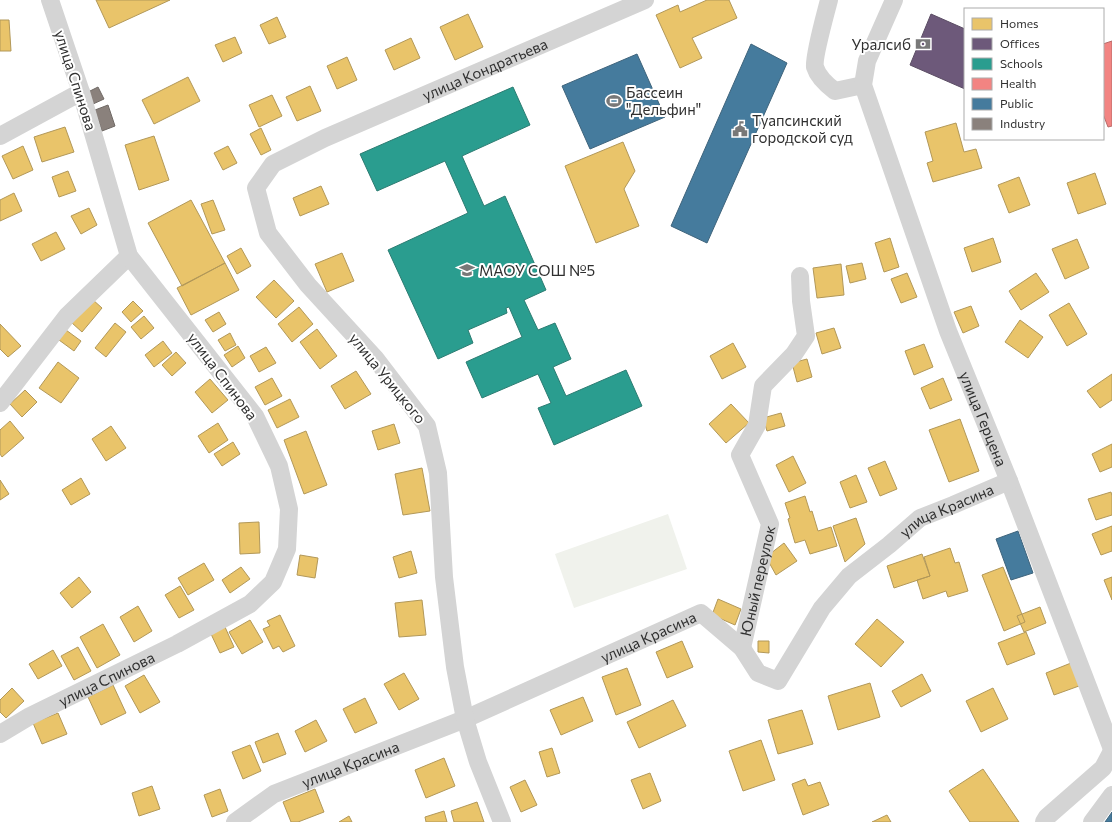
<svg xmlns="http://www.w3.org/2000/svg" width="1112" height="822" viewBox="0 0 1112 822" font-family="Commissioner,sans-serif">
<rect width="100%" height="100%" fill="#fff"/>
<path fill="#f0f2ec" d="M668 514 687 569 574 608 555 554Z"/>
<path fill="#e9c46a" stroke="#b29859" d="M96 0H170L109 28Z
M707 0H729L737 18 692 38 702 58 680 68 656 15 678 5 680 12Z
M468 14 483 47 455 60 440 27Z
M277 17 286 37 269 44 260 25Z
M0 20H9L11 51H0Z
M235 37 242 53 223 62 215 45Z
M411 38 420 58 394 70 385 50Z
M347 57 357 80 337 89 327 66Z
M188 77 200 101 154 124 142 100Z
M310 86 321 111 297 121 286 97Z
M272 95 282 116 259 127 249 105Z
M956 123 964 152 976 149 982 168 933 182 927 163 933 161 925 132Z
M65 127 74 152 42 162 34 137Z
M261 128 271 150 261 155 250 134Z
M154 136 169 180 139 190 125 145Z
M623 142 635 171 624 189 639 226 596 243 565 166Z
M23 146 33 170 13 179 2 156Z
M228 146 237 163 223 170 214 153Z
M68 171 76 191 59 197 52 177Z
M1095 173 1106 204 1078 214 1067 183Z
M1019 177 1030 205 1009 213 998 185Z
M321 186 329 204 300 216 293 198Z
M14 193 22 211 0 221V200Z
M191 200 225 263 182 286 148 223Z
M213 200 225 230 212 234 201 204Z
M89 208 97 225 81 234 71 216Z
M56 232 65 249 41 261 32 244Z
M890 238 899 267 884 272 875 243Z
M993 238 1001 262 972 272 964 248Z
M1077 239 1089 268 1065 279 1052 249Z
M241 248 251 266 237 274 227 256Z
M342 253 354 281 327 292 315 264Z
M225 263 239 290 191 315 177 288Z
M862 263 866 279 850 283 846 266Z
M841 264 844 295 817 298 813 268Z
M907 273 917 297 901 303 891 279Z
M1036 273 1049 292 1021 310 1009 291Z
M274 280 294 301 276 318 256 297Z
M92 299 102 308 82 332 72 323Z
M133 301 143 311 131 322 122 312Z
M1069 303 1087 334 1067 346 1049 315Z
M971 306 979 326 963 333 954 312Z
M299 307 313 324 292 342 278 324Z
M219 312 226 324 213 332 205 320Z
M144 316 154 328 141 339 131 327Z
M1020 320 1043 337 1028 358 1005 342Z
M115 323 126 332 106 357 95 348Z
M0 324 21 346 8 357 0 349Z
M834 328 841 348 822 354 816 333Z
M317 329 337 356 320 369 300 342Z
M66 330 81 341 74 351 59 340Z
M230 333 236 345 225 351 218 340Z
M163 341 172 353 154 367 145 355Z
M733 343 746 367 722 379 710 356Z
M924 344 933 367 914 375 905 351Z
M238 346 245 358 232 367 224 355Z
M266 347 276 363 259 372 250 356Z
M176 352 186 363 172 376 162 365Z
M807 359 812 377 797 382 792 363Z
M58 362 79 378 61 403 39 388Z
M356 371 371 394 345 409 331 386Z
M1112 374V400L1100 408 1087 391Z
M272 378 282 396 265 405 255 387Z
M943 378 952 400 930 409 921 388Z
M210 379 228 400 212 413 195 392Z
M25 390 37 402 22 417 10 404Z
M290 399 299 417 277 428 268 410Z
M731 404 749 423 726 443 709 424Z
M781 413 785 426 767 431 763 418Z
M960 419 979 471 949 482 929 430Z
M10 421 24 438 2 457 0 454V430Z
M218 423 228 440 209 453 198 436Z
M394 424 400 443 378 450 372 431Z
M111 426 126 448 106 461 92 439Z
M306 431 327 485 304 494 284 440Z
M233 442 240 454 222 466 214 454Z
M1112 444V467L1100 472 1092 454Z
M793 456 806 483 789 492 776 465Z
M885 461 897 489 880 496 868 468Z
M422 468 430 511 403 515 395 474Z
M856 475 867 502 850 508 840 482Z
M81 478 90 494 71 505 62 490Z
M0 480 9 494 0 500Z
M1111 492 1112 496V515L1096 520 1088 499Z
M805 496 810 512 812 511 818 531 831 527 837 546 810 554 805 540 795 543 788 519 790 518 785 503Z
M856 518 865 544 845 562 833 526Z
M259 522 260 553 240 554 239 523Z
M1112 526V551L1101 555 1092 534Z
M784 543 797 561 776 575 766 557Z
M950 548 955 563 959 562 968 591 948 597 946 591 923 599 917 580 930 576 924 557Z
M411 551 417 573 399 578 393 557Z
M922 554 930 576 894 588 887 566Z
M300 555 318 558 315 578 297 575Z
M204 563 214 580 188 595 178 578Z
M241 567 250 579 230 593 222 580Z
M1003 567 1025 622 1004 631 982 575Z
M79 577 91 592 72 608 60 593Z
M1112 577V600L1104 580Z
M180 586 194 610 179 618 165 595Z
M718 599 741 609 735 625 712 615Z
M422 600 426 635 399 637 395 603Z
M138 606 152 631 134 642 120 617Z
M1040 607 1046 623 1024 632 1017 616Z
M280 615 295 646 283 652 279 646 273 649 263 629 270 626 267 621Z
M877 619 904 642 881 667 855 644Z
M250 620 263 642 242 654 229 632Z
M103 624 120 655 97 668 80 637Z
M225 627 234 647 220 653 211 634Z
M1026 632 1035 654 1007 665 998 643Z
M682 641 693 667 667 678 656 652Z
M758 641H769V653L758 652Z
M78 647 91 671 74 680 61 656Z
M53 650 62 666 38 679 29 664Z
M1071 663 1079 686 1054 695 1046 673Z
M627 668 641 705 616 715 602 677Z
M404 673 419 699 399 710 384 684Z
M922 674 931 691 901 707 892 691Z
M144 675 160 702 140 713 125 686Z
M870 683 880 717 838 730 828 696Z
M113 685 126 713 101 725 88 697Z
M12 688 24 701 6 718 0 712V700Z
M993 688 1008 719 981 732 966 701Z
M583 697 593 721 561 735 550 710Z
M365 698 377 723 355 733 343 709Z
M673 700 686 726 639 748 627 722Z
M802 710 813 744 778 754 768 720Z
M58 713 67 734 42 744 33 723Z
M316 720 327 741 305 752 295 731Z
M278 733 286 754 263 763 255 742Z
M761 740 775 780 743 791 729 751Z
M250 745 261 771 243 779 232 752Z
M552 748 560 773 547 777 539 752Z
M444 758 455 786 426 798 415 770Z
M983 769 1019 822H970L949 791Z
M650 773 661 801 643 809 631 780Z
M805 779 808 786 820 782 829 805 803 815 792 784Z
M525 780 537 805 521 812 510 787Z
M152 786 160 809 139 816 132 793Z
M220 789 228 811 212 817 204 795Z
M315 789 324 812 298 822H291L283 802Z
M477 802 484 822H454L451 811Z
M444 811 447 822H426L425 817Z
M887 815 891 822H872Z
M349 816 352 822H339Z"/>
<path fill="#6d597a" stroke="#5b4d64" d="M931 14 965 29V89L910 65Z"/>
<path fill="#2a9d8f" stroke="#2c7c72" d="M513 87 530 125 462 156 484 206 505 196 546 290 524 300 538 330 555 323 571 359 553 367 566 396 626 370 642 406 554 445 538 408 551 403 538 374 482 398 466 362 522 337 509 307 506 308 507 313 468 330 473 343 438 359 388 250 468 213 445 161 377 191 360 154Z"/>
<path fill="#f28482" stroke="#b86b69" d="M1112 41V126L1108 127 1103 114V44Z"/>
<path fill="#457b9d" stroke="#3f647c" d="M751 44 787 63 707 243 671 226Z
M637 54 665 117 590 149 562 86Z
M1018 531 1033 573 1011 580 996 539Z
M1112 812V822H1105Z"/>
<path fill="#8a817c" stroke="#6f6965" d="M98 87 104 99 93 104 88 92Z
M108 105 115 126 102 131 95 110Z"/>
<g fill="none" stroke-linecap="round" stroke-linejoin="round">
<g stroke="#d4d4d4" stroke-width="18">
<path d="M829 0C826 12 813 58 815 67 818 77 827 85 835 91L863 85"/>
<path id="s1" d="M894 0 867 61 863 85 948 331 1009 481 1112 749"/>
<path d="M0 136 81 92"/>
<path d="M0 403 67 316 129 256"/>
<path id="s2" d="M742 648 770 524 740 455 757 425 763 386 794 354 806 336 801 301 800 276"/>
<path id="s3" d="M0 734 30 716 177 644 250 604 273 582 287 549 289 509 279 466 255 416 129 256 81 92 50 0"/>
<path id="s4" d="M235 822 274 794 465 719 701 613 742 648 758 673 778 681 822 608 849 576 889 545 920 518 953 505 1009 481"/>
<path id="s5" d="M502 822 478 762 465 719 455 667 444 577 438 473 427 426 375 358 308 285 268 233 256 188 273 164 325 138 645 0"/>
<path d="M1044 822 1047 817 1103 768 1112 751"/>
<path d="M1092 822 1112 795"/>
</g>
</g>
<defs>
<g id="bank-bare" transform="scale(1.2)"><path d="M-6-4H6V4H-6ZM0-2.3a2.3 2.3 0 1 0 0 4.6a2.3 2.3 0 1 0 0-4.6Z" fill="#787878" stroke="#fff" stroke-width="2.5" paint-order="stroke"/></g>
<g id="stadium-bare" transform="scale(1.2)"><path d="M0-5a6.5 5 0 1 0 0 10a6.5 5 0 1 0 0-10ZM-3.5-1.8h7v3.6h-7Z" fill="#787878" stroke="#fff" stroke-width="2.5" paint-order="stroke"/></g>
<g id="civic-bare" transform="scale(1.2)"><path d="M-.6-6.5H3V-4.5H.6V-3L4-1V1h2V6H-6V1h2V-1L-.6-3ZM-1.2 2.5V6h2.4V2.5Z" fill="#787878" stroke="#fff" stroke-width="2.5" paint-order="stroke"/></g>
<g id="school-bare" transform="scale(1.2)"><path d="M0-5L7-2L0 1L-7-2ZM-4 1L0 2.5L4 1V4Q0 6-4 4Z" fill="#787878" stroke="#fff" stroke-width="2.5" paint-order="stroke"/></g>
</defs>
<g fill-rule="evenodd">
<use href="#bank-bare" x="923" y="44"/>
<use href="#stadium-bare" x="614" y="101"/>
<use href="#civic-bare" x="740" y="129"/>
<use href="#school-bare" x="467" y="270"/>
</g>
<g text-anchor="middle" dominant-baseline="central" stroke-width="4" stroke-linejoin="round" paint-order="stroke">
<g font-size="15" fill="#303030" stroke="#fff" text-anchor="start">
<text x="911" y="44" text-anchor="end">Уралсиб</text>
<text x="626" y="92">Бассеин<tspan x="626" dy="17">"Дельфин"</tspan></text>
<text x="752" y="120">Туапсинский<tspan x="752" dy="17">городской суд</tspan></text>
<text x="479" y="270">МАОУ СОШ №5</text>
</g>
<g font-size="15" fill="#303030" stroke="#fff">
<text stroke="none"><textPath href="#s5" startOffset="964">улица Кондратьева</textPath></text>
<text transform="translate(76 80) rotate(72)">улица Спинова</text>
<text transform="translate(223 376) rotate(53)">улица Спинова</text>
<text transform="translate(388 378) rotate(51)">улица Урицкого</text>
<text stroke="none"><textPath href="#s1" startOffset="446">улица Герцена</textPath></text>
<text stroke="none"><textPath href="#s4" startOffset="863">улица Красина</textPath></text>
<text stroke="none"><textPath href="#s2" startOffset="69">Юный переулок</textPath></text>
<text stroke="none"><textPath href="#s4" startOffset="454">улица Красина</textPath></text>
<text stroke="none"><textPath href="#s3" startOffset="120">улица Спинова</textPath></text>
<text stroke="none"><textPath href="#s4" startOffset="130">улица Красина</textPath></text>
</g>
</g>
<rect x="964" y="8" width="140" height="132" fill="#ffffff" stroke="#acacac"/>
<rect x="972" y="18" width="20" height="12" fill="#e9c46a" stroke="#acacac"/>
<text x="1000" y="28" font-size="12" fill="#303030">Homes</text>
<rect x="972" y="38" width="20" height="12" fill="#6d597a" stroke="#acacac"/>
<text x="1000" y="48" font-size="12" fill="#303030">Offices</text>
<rect x="972" y="58" width="20" height="12" fill="#2a9d8f" stroke="#acacac"/>
<text x="1000" y="68" font-size="12" fill="#303030">Schools</text>
<rect x="972" y="78" width="20" height="12" fill="#f28482" stroke="#acacac"/>
<text x="1000" y="88" font-size="12" fill="#303030">Health</text>
<rect x="972" y="98" width="20" height="12" fill="#457b9d" stroke="#acacac"/>
<text x="1000" y="108" font-size="12" fill="#303030">Public</text>
<rect x="972" y="118" width="20" height="12" fill="#8a817c" stroke="#acacac"/>
<text x="1000" y="128" font-size="12" fill="#303030">Industry</text>
</svg>
